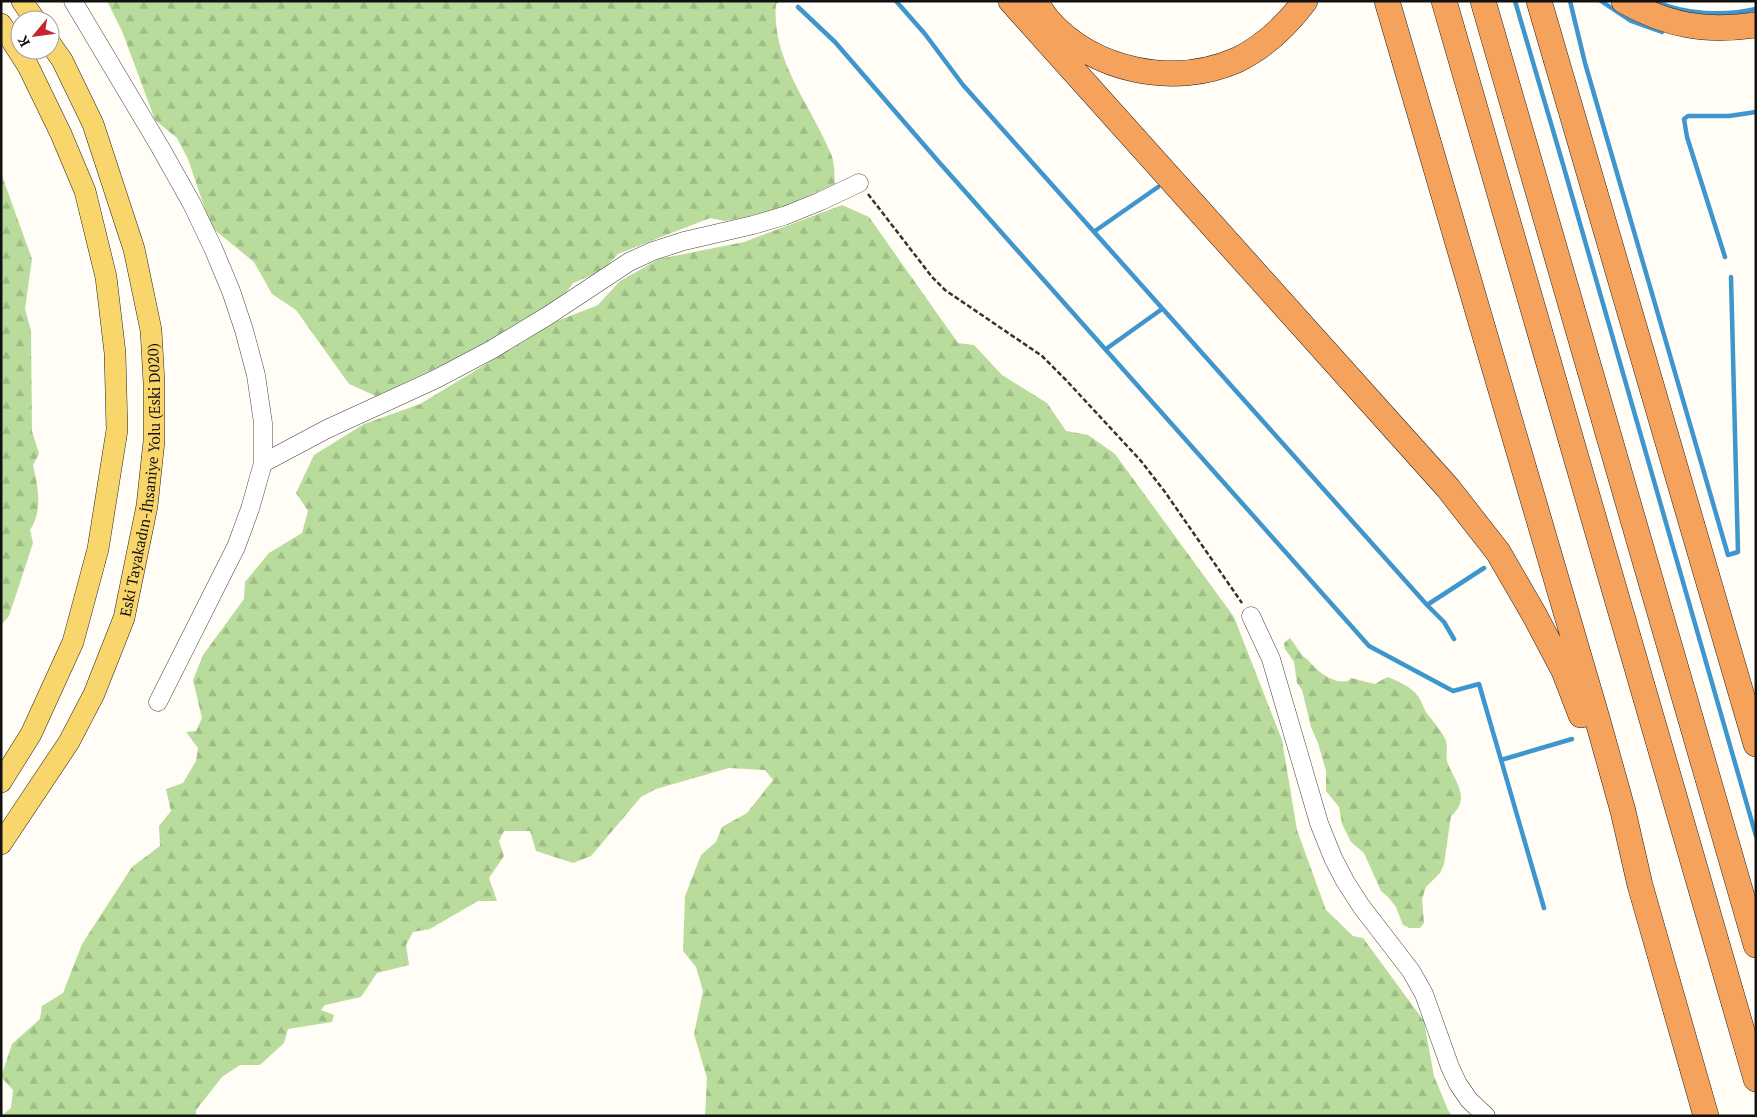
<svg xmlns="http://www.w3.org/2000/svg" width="1757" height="1117" viewBox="0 0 1757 1117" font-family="'PT Serif',serif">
<defs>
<pattern id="forest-firs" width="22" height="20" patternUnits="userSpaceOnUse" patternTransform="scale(1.25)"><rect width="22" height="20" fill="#b9dc9c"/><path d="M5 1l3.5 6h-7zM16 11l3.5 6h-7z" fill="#9ebc85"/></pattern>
</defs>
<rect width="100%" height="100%" fill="#fffdf5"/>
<path fill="url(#forest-firs)" d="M107 1H781L776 4C771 60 811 105 831 154 835 163 834 175 835 184L771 212 725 221 710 218 618 254 602 271 573 283 563 297 481 347 376 396 349 384 296 310 272 294 254 262 211 227 188 159 177 138 155 120 122 31Z
M1 173 32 259 25 309 31 331 32 431 39 454 33 465C38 486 43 511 30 530L33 543 9 616 1 625Z
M842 205 869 217 958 343 974 345 1002 375 1047 403 1066 431 1088 435 1115 454 1234 617 1282 740 1297 830 1326 910 1353 936 1363 938 1424 1021 1434 1076 1448 1110 1452 1116H705L707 1078 694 1034 703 991 696 967 683 951 685 896 701 855 716 842 722 827 747 813 773 780 765 770 729 768 656 789 641 797 591 856 573 863 536 851 530 831H504L499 841 504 856 489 878 497 901H478L430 929 413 932 406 945 409 965 377 973 361 997 325 1005 321 1010 334 1015 332 1022 288 1029 284 1043 260 1065H240L222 1077 196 1110V1116H1L11 1108 13 1090 1 1077 12 1044 40 1019 42 1006 63 993 82 944 132 867 160 846 159 826 171 811 166 789 183 783 196 761 198 748 186 732 196 731 202 718 193 680 203 655 244 599 245 582 269 553 302 533 308 511 296 493 314 455 364 424 420 404 557 321 598 305 620 281 659 259 744 242Z
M1290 638C1295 644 1298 650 1302 655 1303 657 1306 658 1308 660 1318 672 1332 684 1348 681L1351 678 1375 684 1387 677C1397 680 1411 687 1417 695 1421 699 1423 707 1426 712 1433 722 1441 729 1446 741 1448 748 1445 757 1448 764 1456 783 1471 799 1451 816L1444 864 1440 873 1426 887 1422 899 1424 923 1420 928H1410L1403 925 1396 907 1388 897 1381 891 1364 853 1351 842 1342 824 1339 807 1326 791V771L1318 743 1311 727 1302 690 1297 683 1294 662 1285 649 1284 643Z"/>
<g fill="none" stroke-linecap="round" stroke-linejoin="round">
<path stroke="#3f96cf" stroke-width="4.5" d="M896 1 925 34 963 85 1427 605
M1515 1 1562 161 1756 836
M1570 1 1585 63 1728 555 1738 552 1731 277
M1601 1 1631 21 1662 32
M1656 1C1683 15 1726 16 1756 9
M798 7 835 42 938 161 1369 646 1453 691 1479 684 1544 908
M1095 231 1158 187
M1725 257 1687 137 1684 119 1688 116H1729L1756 112
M1106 349 1162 309
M1454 639 1444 622 1427 605 1484 568
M1501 760 1572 739"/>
<g stroke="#444" stroke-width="19">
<path id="minor" d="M73 1 160 147 192 204 213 248 231 291 244 330 256 375 263 423V463L250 509 236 547 158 702
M263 463 327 429 436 379 491 350 549 315 629 262 653 251 684 241 753 225 784 216 821 201 859 183
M1251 616 1271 659 1319 823 1333 858 1345 881 1361 906 1411 971 1424 994 1450 1067 1458 1084 1469 1100 1486 1116"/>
</g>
<g stroke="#222" stroke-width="22">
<g id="major">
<path d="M22 1 35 20"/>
<path d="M1 24 28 66 61 134 85 191 106 277 115 353 117 430 98 549 73 642 31 734 1 782"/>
<path id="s1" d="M1 844 69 742 94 694 124 618 147 506 154 441V383L151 330 134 249 93 124 62 60 50 43"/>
</g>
</g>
<g stroke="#222" stroke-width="26">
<path id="highway" d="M1011 1 1448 488 1498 552 1535 616 1564 671 1581 715
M1035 1C1039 7 1043 14 1048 20 1093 71 1174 88 1237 60 1264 47 1287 25 1305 1
M1387 1 1597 718 1623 811 1640 885 1706 1116
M1444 1 1756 1079
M1483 1 1756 945
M1539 1 1756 744
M1624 1C1669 26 1705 32 1756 25"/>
</g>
<path stroke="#333" stroke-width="2.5" stroke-dasharray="5 2.5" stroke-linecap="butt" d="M868 194 932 277 945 290 1042 356 1066 380 1141 461 1165 492 1242 603"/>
<use href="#minor" stroke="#fff" stroke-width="18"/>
<use href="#major" stroke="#f9d66b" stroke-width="21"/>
<use href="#highway" stroke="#f5a25d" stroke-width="25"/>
</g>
<g text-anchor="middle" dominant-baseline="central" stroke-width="5" stroke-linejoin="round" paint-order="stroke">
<g font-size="15" fill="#111" stroke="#fff">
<text stroke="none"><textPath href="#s1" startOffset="398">Eski Tayakadın-İhsaniye Yolu (Eski D020)</textPath></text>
</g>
</g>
<rect width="1757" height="1117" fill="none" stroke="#111111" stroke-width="5"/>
<g transform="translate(35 35) rotate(241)"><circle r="24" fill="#ffffff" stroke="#a0a0a0"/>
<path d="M0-4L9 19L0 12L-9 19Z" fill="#c4262e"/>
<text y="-8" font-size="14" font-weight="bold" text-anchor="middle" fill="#111111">K</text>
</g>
</svg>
